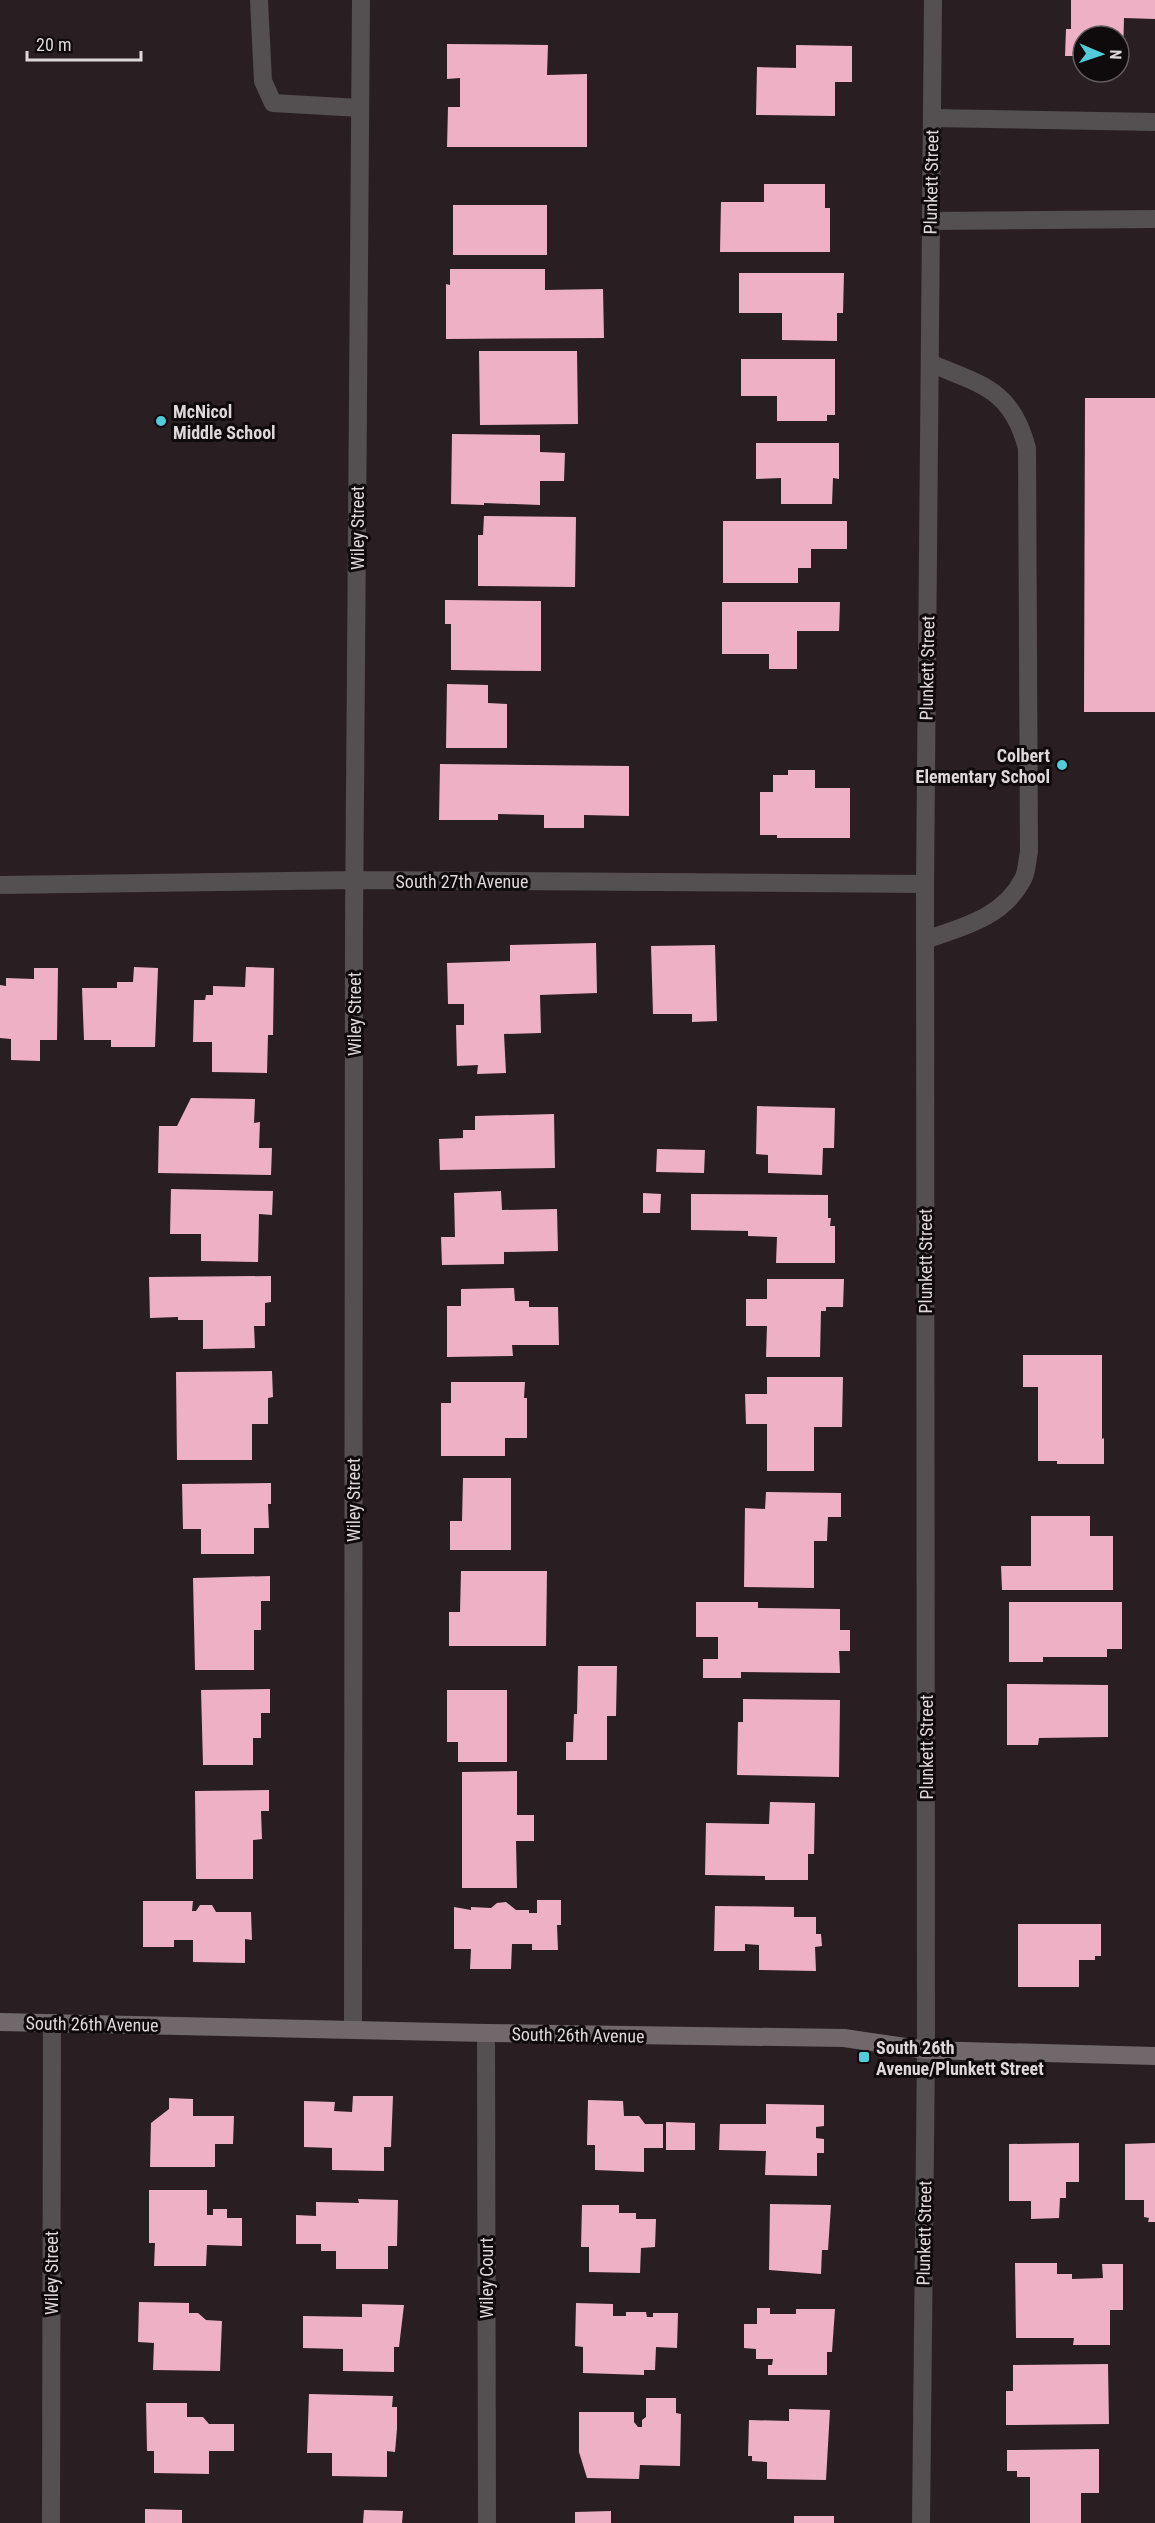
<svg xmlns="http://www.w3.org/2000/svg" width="1155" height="2523" viewBox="0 0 1155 2523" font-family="'Roboto Condensed',sans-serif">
<rect width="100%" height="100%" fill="#291f23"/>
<path fill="#edb0c5" d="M1071 0H1155V19L1124 18 1123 57H1119V36H1083V56H1065L1066 29H1071Z
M447 44 548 45 547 75 587 74V147H447L448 107H460V78L447 79Z
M796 45 852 46V82H835V116L756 115 757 67 796 68Z
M764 184H825V208H830V252H720L721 202H764Z
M453 205H547V255H453Z
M450 269H545V290L603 289 604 338 446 339V284L450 285Z
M739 273H844L843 313H837V341L782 340V313H739Z
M479 351H577L578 424 480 425Z
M741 359H835V415H827V421H777V396H741Z
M1085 398H1155V712H1084Z
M452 434 540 435V452L565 453 564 481H540V505L484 503V505L451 504Z
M756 443H839V479L833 478 832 504H781V478L756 479Z
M484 516 576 517 575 587 478 586V535H483Z
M723 521H847V549H811V568H798V583H723Z
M445 600 541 601V671L451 670V624H445Z
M722 602H840L839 631H797V669H769V654H722Z
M447 684 488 685V703L507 704V748H446Z
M440 764 629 766V816L584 815V828H544V815L498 814V820H439Z
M788 770H815V788H850V838H777V835H760V792H773V775H788Z
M596 943 597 993 540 995 541 1033 504 1034 506 1073 477 1074 478 1065 457 1066 456 1025H464V1004H448L447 963 510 961V945Z
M715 945 717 1021 692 1022V1014H653L651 946Z
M134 967 158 968 155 1047H111V1040H84L82 988H117V982H133Z
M246 967 274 968 273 1035H268L267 1073 212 1072V1042H193L194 1000H205L206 995H213V986L245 987Z
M34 968H58L57 1040H40V1061L11 1060V1039L0 1038V985L6 986V978L34 979Z
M191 1098 255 1099 254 1123 260 1122 259 1148H272L271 1175 158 1173 159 1126H177Z
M757 1106 835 1108 834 1148H823L822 1175 768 1173V1155L756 1154Z
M554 1114 555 1168 440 1170 439 1139 463 1138V1130H475V1116Z
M657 1149 705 1150 704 1173 656 1172Z
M171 1189 273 1191 272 1215 259 1214 258 1262 201 1261V1234H170Z
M501 1191 502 1210 557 1209 558 1251 504 1252V1264L442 1265 441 1237H455L454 1193Z
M643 1193 661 1194 660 1213H643Z
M691 1194 828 1195V1218H831L830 1226H835V1263H776L777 1237 748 1236V1231L691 1230Z
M271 1276V1302L265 1303V1326H254L255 1348 203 1349V1320H178V1317L150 1318 149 1277Z
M767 1279H844L843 1307H826V1311H821L820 1357H766L767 1326H746V1299H767Z
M514 1288 515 1301H529V1307H558L559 1345H512L513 1356 447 1357V1306H461V1289Z
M1023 1355H1102V1439L1104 1438V1464H1057V1461H1038V1387H1023Z
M272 1371 273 1397 268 1398V1424H252V1460H177L176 1372Z
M767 1377H843L842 1427H814V1471H767V1424H746L745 1394H767Z
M451 1382H525L524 1398H527V1438H505V1456H441V1403H451Z
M463 1478H511V1550H450V1521H462Z
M271 1483V1504H268L269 1528H254V1554H201V1529H183L182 1484Z
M766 1492 841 1493V1517H828L827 1541H814V1588L744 1587 745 1508 765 1509Z
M1031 1516H1090V1536H1113V1590H1002L1001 1566H1031Z
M461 1571H547L546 1646H449V1612H460Z
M270 1576V1601H261V1630H254V1670H195L193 1578Z
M696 1602H758V1608L840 1609V1630H850V1651H839L840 1673 741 1672V1678H703V1659H718V1637H696Z
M1009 1602H1122V1649H1107V1657H1043V1662H1009Z
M578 1666H617L616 1716H607V1760H566V1742H573L574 1714H577Z
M1007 1684 1108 1685V1737L1039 1738 1038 1745H1007Z
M270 1689V1713H261V1738H253V1765H203L201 1690Z
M447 1690H507V1762H458V1742H447Z
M743 1699 840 1700 839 1777 737 1775 738 1722H743Z
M517 1771V1815H534V1841H516L517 1888H462V1772Z
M269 1790V1811H261L262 1839 253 1840V1879H196L195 1791Z
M770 1802 815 1803 814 1854H808V1880H765V1876L705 1875 706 1823 769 1824Z
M537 1900H561V1925H557L558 1950H532V1944H512L511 1969H470L471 1949H454V1907L471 1910V1907L491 1908 497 1903 506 1902 516 1910H529V1913H537Z
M143 1901H193L192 1911H196L200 1905H212L216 1912H251L252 1940 245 1939V1963L193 1962V1940H174V1947H143Z
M715 1906 794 1907V1917H816V1934H821L822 1946 815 1947 816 1971 759 1970V1945L745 1944V1951H714Z
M1018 1924H1101V1956H1095V1960H1079V1987H1018Z
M353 2096H393L391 2147H384V2171L332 2170V2148L304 2147V2101L335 2102 334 2111 352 2112Z
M169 2098 193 2099V2116H234L233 2144H215V2167H150L151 2123 169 2109Z
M588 2100 623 2101 624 2116H639L645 2124H663V2148H644V2172L595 2170V2145H587Z
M766 2104 824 2105V2126L816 2127V2138L824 2139V2153H817V2176L765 2175 766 2151 719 2150 720 2124H766Z
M666 2122 695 2123V2150H666Z
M1079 2143V2182H1066V2198H1060L1059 2218 1031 2219V2201H1009V2144Z
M1155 2143V2222H1148L1149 2218 1144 2217V2200H1125V2144Z
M149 2190H207V2215H213V2209H227V2218H242V2246L207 2245 206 2266H154L155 2243H149Z
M358 2199 398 2200 397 2246H388V2269H336V2251H321V2244H296V2215L316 2216V2202L359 2203Z
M770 2204 831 2205 828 2250H822L821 2274 769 2270Z
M582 2205H619V2213H636V2219H656L655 2247 641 2248 640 2273 589 2272V2247H581Z
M1015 2263H1057V2274H1072V2279L1103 2278 1102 2264H1123V2310H1110V2345H1073L1074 2338H1016Z
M139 2302 189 2303V2313H198L206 2320 222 2321 220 2371 153 2370 154 2343 138 2342Z
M576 2303 613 2304V2316H626V2312H646L647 2317H653V2313H678L677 2348 656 2347 655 2370H644V2375L583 2373V2347L575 2346Z
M362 2304 404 2305 399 2347H394V2372L343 2371V2349L303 2348V2316L362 2317Z
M757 2308H770V2314H796V2309H835L832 2352H827V2375H768V2365H772L773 2359H756V2349L744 2348V2324H757Z
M1108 2364 1109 2424 1006 2425V2391H1013V2365Z
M309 2394 393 2396 392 2407H397V2429L395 2452 387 2451V2477L332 2476V2453H307Z
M646 2398H676V2413L681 2414 680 2466 640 2465 639 2479 587 2478 579 2452V2412H634V2422L638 2427H642V2420L646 2417Z
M146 2403H187V2417H203L209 2424H234V2451H209V2474L154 2473V2451H147Z
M789 2409 830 2410 826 2480 767 2479V2462L752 2461V2456H748L749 2420 789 2421Z
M1099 2449V2493H1081V2523H1030V2477H1017V2471H1007V2450Z
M145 2509 182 2510V2523H145Z
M364 2510 403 2511 402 2523H363Z
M611 2511V2523H575V2512Z
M794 2516H834V2523H794Z"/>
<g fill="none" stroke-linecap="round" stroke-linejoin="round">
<path stroke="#544f51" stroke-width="18" d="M259 0 263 81 273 103 360 108
M932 118 1155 122
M931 221 1155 219
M925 940C962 927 1003 918 1023 879 1027 872 1027 860 1029 852L1027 448C1011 388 981 385 930 363"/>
<path stroke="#544f51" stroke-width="18" d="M0 885 354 880 925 884
M353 2029 354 927 361 0
M486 2033 487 2523
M51 2523 52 2023
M921 2523 926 2050 925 884 933 0"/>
<path stroke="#70686b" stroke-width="18" d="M0 2022 486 2033 844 2038 926 2050 1155 2056"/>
</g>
<g fill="#53cbda" stroke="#0f0a0c" stroke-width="2">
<circle cx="161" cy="421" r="6"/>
<circle cx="1062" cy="765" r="6"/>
<rect x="858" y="2051" width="12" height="12" rx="3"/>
</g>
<g text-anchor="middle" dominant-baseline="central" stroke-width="6" stroke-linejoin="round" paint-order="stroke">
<g font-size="18" fill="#dfd8da" stroke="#0f0a0c">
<text transform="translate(931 182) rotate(-89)">Plunkett Street</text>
<text transform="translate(357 528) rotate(-90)">Wiley Street</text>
<text transform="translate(927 668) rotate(-89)">Plunkett Street</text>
<text x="462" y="881">South 27th Avenue</text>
<text transform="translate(354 1014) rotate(-90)">Wiley Street</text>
<text transform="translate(925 1261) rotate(-90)">Plunkett Street</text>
<text transform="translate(353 1500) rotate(-90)">Wiley Street</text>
<text transform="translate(926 1747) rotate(-90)">Plunkett Street</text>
<text transform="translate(92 2024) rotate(1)">South 26th Avenue</text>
<text transform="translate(578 2035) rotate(1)">South 26th Avenue</text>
<text transform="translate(924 2233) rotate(-89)">Plunkett Street</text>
<text transform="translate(51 2273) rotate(-90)">Wiley Street</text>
<text transform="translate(486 2278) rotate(-90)">Wiley Court</text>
</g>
<g font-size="18" font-weight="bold" fill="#dfd8da" stroke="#0f0a0c" text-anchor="start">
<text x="173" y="411">McNicol<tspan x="173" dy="21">Middle School</tspan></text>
<text x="1050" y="755" text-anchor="end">Colbert<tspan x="1050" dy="21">Elementary School</tspan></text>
<text x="876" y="2047">South 26th<tspan x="876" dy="21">Avenue/Plunkett Street</tspan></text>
</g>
</g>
<g transform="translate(1101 54) rotate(92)"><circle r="28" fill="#0f0a0c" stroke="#625c5e" stroke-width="1.5"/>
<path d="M0-4.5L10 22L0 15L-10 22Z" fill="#53cbda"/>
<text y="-9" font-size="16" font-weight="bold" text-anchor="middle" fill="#dfd8da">N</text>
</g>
<path d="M27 51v9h114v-9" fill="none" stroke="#dfd8da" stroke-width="3"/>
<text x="36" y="51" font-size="18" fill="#dfd8da" stroke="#0f0a0c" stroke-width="4.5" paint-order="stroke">20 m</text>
</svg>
